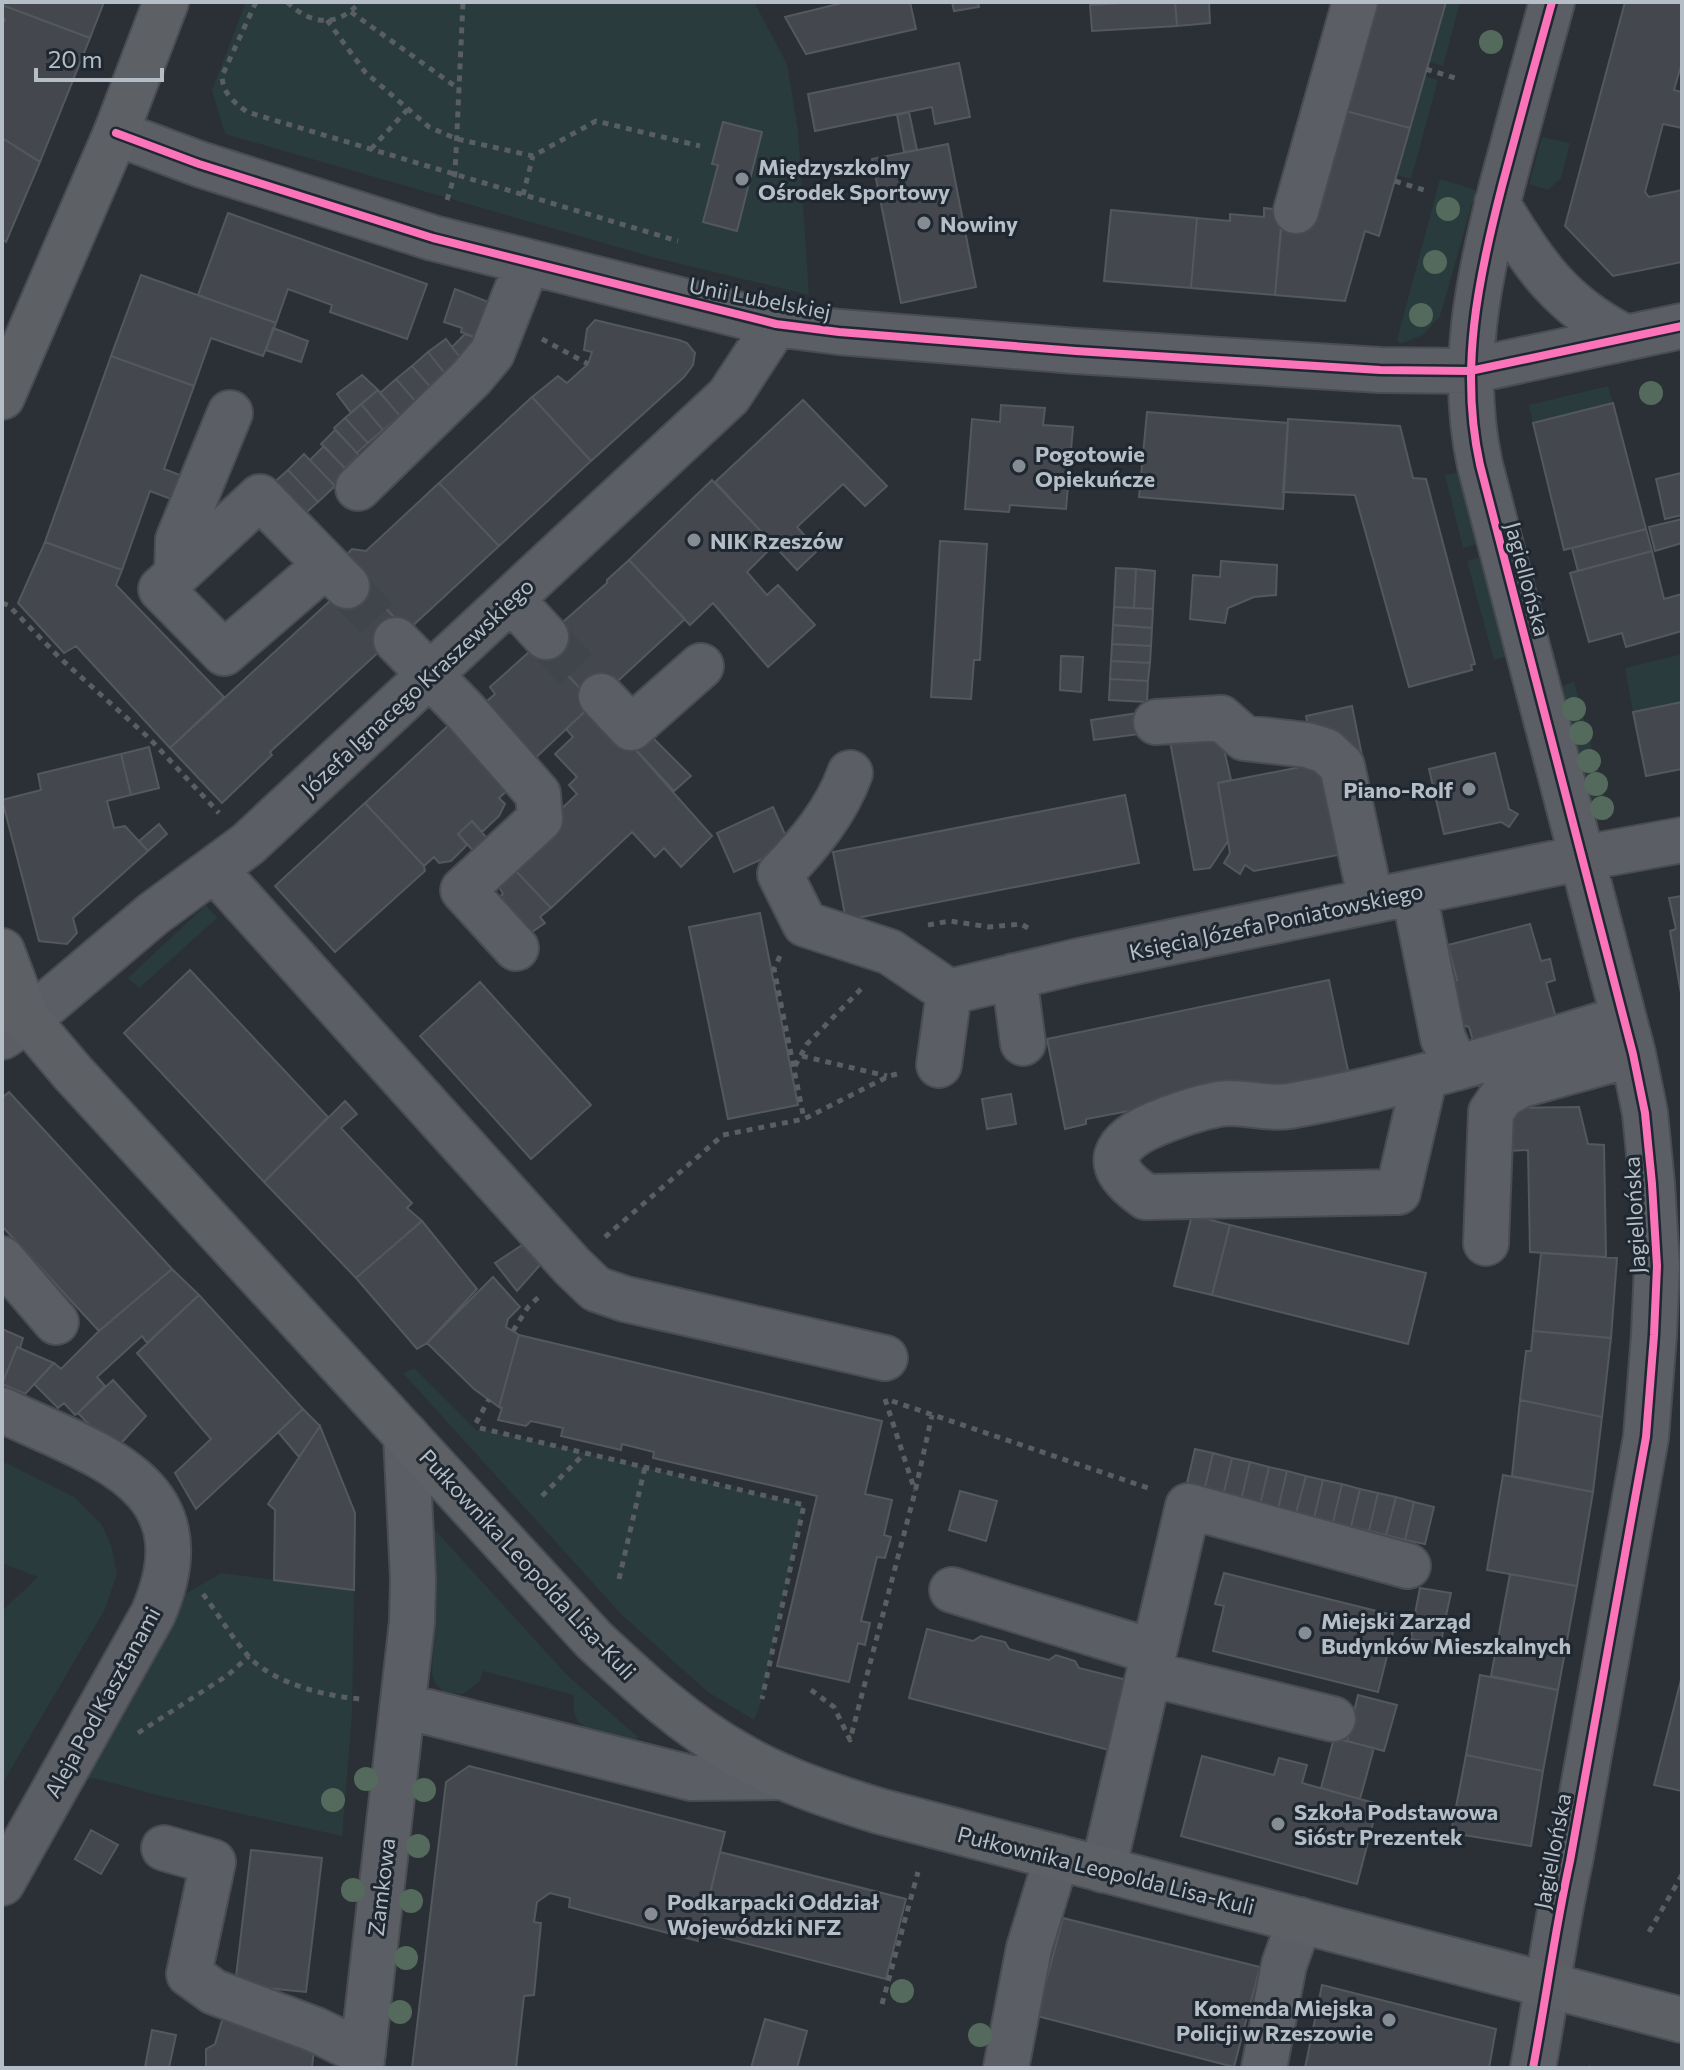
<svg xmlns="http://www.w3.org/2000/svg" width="1684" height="2070" viewBox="0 0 1684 2070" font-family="Commissioner,sans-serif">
<rect width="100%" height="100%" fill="#2b3036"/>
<path fill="#293b3c" d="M246 2H754L787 64 798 131 809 295 652 257 225 134 212 90Z
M1446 2H1460L1443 66 1429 62Z
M1424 76 1438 80 1411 179 1397 175Z
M1542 137 1570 143 1561 178 1548 190 1529 184Z
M1440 179 1476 190 1440 316 1423 335 1400 344 1397 340Z
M1608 386 1613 403 1533 423 1529 405Z
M1459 472 1478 544 1463 548 1445 475Z
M1482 557 1508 656 1494 660 1467 561Z
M1682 654V702L1633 712 1625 668Z
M1574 682 1609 813 1597 816 1562 686Z
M206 905 217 918 139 988 128 978Z
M414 1368 477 1431 480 1428 804 1505 762 1699 754 1720 708 1692 622 1615 403 1373Z
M2 1461 74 1497 102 1525 111 1545 117 1574 105 1609 2 1784V1611L38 1577 2 1563Z
M433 1528 567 1675 638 1737 636 1739C623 1738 586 1732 578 1721 572 1713 574 1703 574 1695L483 1671 480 1681 463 1694 444 1692 436 1685 432 1675 436 1579Z
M221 1573 354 1590 352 1715 342 1836 157 1795 94 1778 78 1782 173 1601Z"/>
<path fill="#44484e" stroke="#53585d" stroke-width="2" d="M2 2H104L90 38 2 5Z
M846 2H910L916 29 806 54 785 17Z
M952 2H978L979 7 954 11Z
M1139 2H1175L1177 26 1092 31 1090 5Z
M1175 2H1209L1210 23 1177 26Z
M1367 2H1446L1410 128 1338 109Z
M1625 2H1682V62L1674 90 1682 92V128L1663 124 1645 192 1649 197 1682 190V262L1613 276 1565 226Z
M2 5 90 38 40 162 2 138V26L5 19 2 18Z
M959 63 970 117 935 124 932 107 815 131 808 94Z
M1338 109 1410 128 1379 236 1365 231 1345 301 1275 295 1281 226Z
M909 112 917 150 904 152 897 115Z
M723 122 762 132 737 231 703 222 718 165 712 164Z
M2 138 40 162 6 242 2 239Z
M948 144 976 287 901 303 872 159Z
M1264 208 1283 210 1275 295 1191 288 1197 218 1230 221V214L1264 217Z
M1111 210 1197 218 1191 288 1104 281Z
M228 213 427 284 407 339 330 312 332 305 288 289 276 323 198 295Z
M141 275 276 323 263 356 211 338 194 386 111 356Z
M455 289 496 305 483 340 461 332 462 328 444 322Z
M595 320 679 340 687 343 695 353 693 365 684 377 591 461 532 397 558 376 567 383 588 364 592 352 584 350 587 329Z
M273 328 308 341 301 362 266 350Z
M465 334 483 340 463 361 452 347Z
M446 339 465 364 448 377 428 352Z
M428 352 448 377 433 390 412 366Z
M111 356 194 386 164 469 180 475 171 499 150 491 122 570 45 542Z
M412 366 433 390 417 403 396 379Z
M362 375 378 390 351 413 337 394Z
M396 379 417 403 400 416 380 393Z
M378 390 400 416 383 430 361 404Z
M532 397 591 461 499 546 439 483Z
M803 400 887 486 865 506 843 484 797 527 818 550 797 570 715 482Z
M1613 403 1646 529 1564 550 1533 423Z
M361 404 383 430 368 443 345 418Z
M1001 405 1045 408 1043 425 1073 427 1066 509 1010 505 1009 512 965 509 972 419 1000 422Z
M1147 412 1288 423 1283 509 1139 497Z
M345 418 368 443 357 453 334 428Z
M1288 419 1400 426 1413 478 1426 479 1475 664 1471 665 1472 670 1409 687 1355 495 1283 492Z
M335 430 359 455 345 468 321 444Z
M324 446 349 473 335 486 310 460Z
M304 454 335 486 318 502 288 470Z
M288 470 318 502 300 518 270 486Z
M1681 473 1682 515 1665 519 1656 479Z
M712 480 774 545 747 572 767 595 778 585 815 625 768 667 713 603 690 625 629 560Z
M439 483 499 546 407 631 341 560 352 549 366 551Z
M1682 519V543L1655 551 1649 527Z
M1646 529 1652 551 1578 571 1572 548Z
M940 541 987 544 980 660H974L971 699 931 697Z
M45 542 122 570 116 585 224 697 170 748 76 646 64 653 18 603Z
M1652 551 1664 599 1682 594V631L1626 647 1622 633 1589 642 1570 573Z
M629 560 685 619 594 703 538 644 607 583V580Z
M1221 561 1277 565 1276 595 1254 597 1228 608 1225 623 1190 619 1193 575 1220 577Z
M1116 568 1136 569 1134 608 1114 607Z
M1136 569 1155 571 1153 609 1134 608Z
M356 577 407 631 383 648 270 752 272 755 222 803 170 748Z
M1114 607 1153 609 1152 628 1113 625Z
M1113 625 1152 628 1151 646 1112 644Z
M538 644 594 703 531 762 480 707 495 694 490 687Z
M1112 644 1151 646 1150 663 1111 661Z
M1061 656 1083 657 1081 692 1060 690Z
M1111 661 1150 663 1148 681 1110 679Z
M1110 679 1148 681 1147 702 1109 700Z
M1682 702V769L1646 776 1633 712Z
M594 703 712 836 681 867 664 848 655 857 632 832 551 908 513 868 561 822 555 815 577 794 569 785 577 777 555 754 573 737 566 729Z
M1352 706 1372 806 1315 764 1306 716Z
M1138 713 1140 734 1094 740 1091 720Z
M450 724 509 789 499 798 505 804 499 816 482 832 472 821 458 834 467 845 451 861 439 863 434 857 424 866 365 803Z
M1219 727 1231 780 1218 783 1228 841 1210 868 1194 870 1169 736Z
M653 738 691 776 674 791 636 750Z
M149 747 159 788 131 795 121 754Z
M1495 753 1509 809 1518 814 1509 827 1501 822 1444 834 1429 769Z
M121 754 131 795 107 801 114 828 125 826 148 851 73 918 77 933 67 944 39 941 2 800 41 790 38 774Z
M1321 763 1338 855 1254 871 1245 865 1240 874 1224 863 1230 853 1218 783Z
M1125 795 1139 863 846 920 833 852Z
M365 803 424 866 425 871 335 952 275 886Z
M773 807 790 846 734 872 717 833Z
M472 821 513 868 500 880 458 834Z
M159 824 167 834 148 851 139 841Z
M513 868 551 908 540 917 545 923 519 941 487 908 503 894 497 883Z
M1682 896V999L1670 931 1676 929 1669 898Z
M760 913 798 1105 728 1119 689 927Z
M1530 924 1541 961 1550 959 1555 980 1546 983 1557 1021 1474 1044 1469 1027 1456 1023 1445 983 1457 980 1448 945Z
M190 970 328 1117 264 1182 124 1033Z
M1329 980 1349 1075 1261 1095 1225 1093 1086 1119V1124L1065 1129 1047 1039Z
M480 982 591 1105 531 1159 420 1036Z
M9 1092 172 1269 99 1331 2 1226V1098Z
M1011 1094 1016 1124 987 1129 982 1099Z
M345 1101 357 1114 341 1128 412 1203 407 1208 422 1221 356 1278 264 1182Z
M1579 1107 1588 1144 1604 1145 1606 1257 1530 1252 1528 1150 1507 1151 1508 1108Z
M1192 1215 1230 1225 1212 1295 1174 1286Z
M422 1221 477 1289 427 1343 417 1349 356 1278Z
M1230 1225 1426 1273 1408 1344 1212 1295Z
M522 1245 540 1265 517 1291 495 1263Z
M1541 1253 1617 1258 1611 1338 1533 1331Z
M172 1269 199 1295 147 1343 142 1336 97 1377 105 1386 78 1413 75 1415 64 1403 58 1408 34 1384 54 1363 61 1369 99 1331Z
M493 1277 520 1307 508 1319 506 1327 519 1335 499 1407 474 1389 427 1343Z
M199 1295 303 1409 196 1509 175 1473 211 1439 137 1353Z
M2 1329 23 1338 20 1348 17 1347 2 1384Z
M1533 1331 1611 1338 1602 1417 1520 1400 1526 1351H1531Z
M519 1335 882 1421 865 1494 892 1500 884 1535 891 1537 885 1558 877 1557 861 1621 870 1623 865 1645 858 1643 849 1682 777 1666 817 1496 653 1458 654 1452 622 1444 621 1450 561 1436 563 1428 531 1421 526 1426 498 1420 502 1408 499 1407Z
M17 1347 54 1363 25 1394 2 1384Z
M113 1380 146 1416 114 1451 78 1413Z
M1520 1400 1602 1417 1593 1492 1512 1476Z
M303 1409 320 1426 299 1457 278 1432Z
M320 1426 355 1513 354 1590 274 1580 275 1510 268 1504Z
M1195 1449 1213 1453 1204 1491 1186 1487Z
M1213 1453 1232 1458 1223 1496 1204 1491Z
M1232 1458 1250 1462 1241 1500 1223 1496Z
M1250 1462 1269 1467 1260 1505 1241 1500Z
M1269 1467 1287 1471 1278 1509 1260 1505Z
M1287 1471 1306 1476 1296 1513 1278 1509Z
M1503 1475 1593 1492 1577 1586 1487 1570Z
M1306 1476 1323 1480 1314 1518 1296 1513Z
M1323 1480 1342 1484 1333 1522 1314 1518Z
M1342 1484 1360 1489 1351 1527 1333 1522Z
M1360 1489 1378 1493 1369 1531 1351 1527Z
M960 1491 997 1501 986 1541 949 1530Z
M1378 1493 1396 1497 1386 1535 1369 1531Z
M1396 1497 1414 1502 1405 1540 1386 1535Z
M1414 1502 1434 1507 1425 1544 1405 1540Z
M1224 1573 1397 1616 1378 1692 1213 1651 1224 1606 1215 1604Z
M1510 1574 1577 1586 1558 1690 1491 1676Z
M1420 1588 1451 1593 1444 1625 1414 1619Z
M1414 1619 1444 1625 1441 1644 1411 1639Z
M927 1629 973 1641 981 1636 1005 1642 1009 1649 1049 1660 1056 1655 1075 1661 1079 1668 1127 1680 1109 1750 909 1698Z
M1480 1675 1558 1690 1543 1771 1466 1755Z
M1682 1676V1791L1654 1785Z
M1358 1695 1397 1705 1384 1751 1347 1741Z
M1334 1738 1374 1748 1360 1799 1321 1788Z
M1466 1755 1543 1771 1531 1846 1451 1833Z
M1202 1756 1274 1775 1279 1758 1307 1765 1302 1783 1378 1804 1357 1884 1181 1836Z
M469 1766 725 1832 698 1941 569 1907 570 1898 550 1893 537 1902 534 1922 541 1923 534 1995 524 1996 516 2068H412L446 1782Z
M91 1830 118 1845 101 1874 75 1859Z
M251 1850 322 1858 306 1992 235 1985Z
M720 1852 906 1899 886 1979 701 1932Z
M1063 1918 1260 1967 1234 2067 1037 2016Z
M1322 1985 1496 2029 1489 2068H1305Z
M224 2014 314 2048 312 2068H206V2049L215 2044Z
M765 2019 807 2031 797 2068H751Z
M152 2030 176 2035 169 2068 145 2067Z"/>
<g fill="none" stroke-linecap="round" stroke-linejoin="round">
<path stroke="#40454c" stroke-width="44" stroke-dasharray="44 22" stroke-linecap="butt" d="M347 586 396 640
M546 637 601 696"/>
<g stroke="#494c51" stroke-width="48">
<path id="minor" d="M116 133 199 164 433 238 776 324 839 332 1076 351 1380 370 1470 371 1682 326
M1497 203C1532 263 1562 306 1625 337
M1296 211 1355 2
M358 488 471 378 492 353 527 264
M326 565 224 653 161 589 260 497 347 586
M177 574 178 540 230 413
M512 600 546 637
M396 640 465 711 538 794 540 819 463 890 516 948
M601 696 631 728 701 666
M1156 722 1221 718 1244 738 1307 745 1326 751 1342 766 1371 901
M850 773C836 812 809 844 780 874L805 924 890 952 949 992 1079 961 1561 862 1682 840
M214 869 572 1266 596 1289 625 1299 885 1358
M1414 893 1443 1038 1456 1068
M1014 976 1023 1043
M2 1037 28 1020 153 914 248 844 729 396 776 324
M939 1065 949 992
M1425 1076 1398 1192 1146 1197C1119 1178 1100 1157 1137 1133 1157 1121 1206 1104 1229 1103 1249 1103 1270 1109 1289 1106 1403 1086 1514 1052 1623 1018
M1486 1243 1491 1112 1502 1096 1521 1085 1633 1054
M2 1259 56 1322
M2 1410C96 1455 210 1483 153 1614L2 1883
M952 1590 1154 1652
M1150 1674 1333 1719
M404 1706 691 1778 783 1777
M164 1848 213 1862 189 1974 214 1992 316 2030 363 2053
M1103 1870 1188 1506 1408 1566
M361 2068 412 1622 413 1578 406 1435
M1006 2068 1029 1948 1057 1857
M1264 2068 1284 1965 1300 1920
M1533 2068C1546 1999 1555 1929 1570 1861L1646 1437 1654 1335 1657 1266 1652 1184 1645 1113 1633 1054 1480 465C1459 370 1478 279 1502 186 1518 125 1535 63 1552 2"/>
</g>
<g stroke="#494d53" stroke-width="48">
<path id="major" d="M2 397 116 133 166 2
M2 951 28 1020
M2 1002 28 1020 72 1072 594 1640C639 1682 684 1724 737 1754 782 1780 830 1796 879 1811L1682 2020"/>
</g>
<path stroke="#595e61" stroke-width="5" stroke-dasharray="6 6" stroke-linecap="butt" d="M256 2 222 76C223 94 233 101 247 112L678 241
M287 2C311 25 337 28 360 2
M351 12 459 89
M327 20 365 72 429 127 457 139 533 156 596 121 700 146
M1426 69 1455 78
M371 149 408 109
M1395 181 1424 190
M523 195 533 156
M447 200 455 174 463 2
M542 339 588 364
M2 603 8 605 60 658 149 738 219 813
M928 925 950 921 989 927 1021 924 1028 928
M780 956 774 969 804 1119
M802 1056 887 1076
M795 1066 807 1044 861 989
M605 1237 723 1135 804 1119 889 1076 897 1074
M513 1331 528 1307 541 1295
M885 1399 915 1491
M892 1401 1151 1489
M476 1423 489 1399
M480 1428 804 1505 762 1699
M542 1496 583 1455
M619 1579 645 1467
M203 1594C219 1615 233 1640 251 1659 277 1684 325 1696 360 1699
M811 1690 834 1707 850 1740 915 1492 932 1415
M138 1733 228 1675 249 1656
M1649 1932 1682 1875
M882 2004 918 1872
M1588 2067 1589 2068"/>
<use href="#minor" stroke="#5b5e64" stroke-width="44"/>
<use href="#major" stroke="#5d6166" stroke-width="44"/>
<g stroke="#1f2730" stroke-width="13">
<path id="cycleway" d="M116 133 199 164 433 238 776 324 839 332 1076 351 1380 370 1470 371 1682 326
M1533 2068C1546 1999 1555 1929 1570 1861L1646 1437 1654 1335 1657 1266 1652 1184 1645 1113 1633 1054 1480 465C1459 370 1478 279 1502 186 1518 125 1535 63 1552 2"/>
</g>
<use href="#cycleway" stroke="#fb73b8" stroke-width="8"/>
</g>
<g fill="#546a5c">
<circle cx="1491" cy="42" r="12"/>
<circle cx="1448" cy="209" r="12"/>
<circle cx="1435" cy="262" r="12"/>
<circle cx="1421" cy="315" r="12"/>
<circle cx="1651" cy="393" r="12"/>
<circle cx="1574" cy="709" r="12"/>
<circle cx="1581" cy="733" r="12"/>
<circle cx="1589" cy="761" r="12"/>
<circle cx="1596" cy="784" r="12"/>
<circle cx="1602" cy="808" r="12"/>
<circle cx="366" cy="1779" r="12"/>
<circle cx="424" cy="1790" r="12"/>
<circle cx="333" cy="1800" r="12"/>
<circle cx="418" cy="1846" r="12"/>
<circle cx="353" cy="1890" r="12"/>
<circle cx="411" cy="1901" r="12"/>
<circle cx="406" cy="1958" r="12"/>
<circle cx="902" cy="1991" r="12"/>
<circle cx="400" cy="2012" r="12"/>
<circle cx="980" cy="2035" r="12"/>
</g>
<g fill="#858c94" stroke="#1f2730" stroke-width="3">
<circle cx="742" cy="179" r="8"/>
<circle cx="924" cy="223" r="8"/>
<circle cx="1019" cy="466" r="8"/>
<circle cx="694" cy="540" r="8"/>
<circle cx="1469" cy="789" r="8"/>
<circle cx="1305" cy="1633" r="8"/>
<circle cx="1278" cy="1824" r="8"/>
<circle cx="651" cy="1914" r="8"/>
<circle cx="1389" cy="2020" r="8"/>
</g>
<g text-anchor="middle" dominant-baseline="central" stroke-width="6" stroke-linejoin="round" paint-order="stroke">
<g font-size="22" font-weight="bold" fill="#b5bdc7" stroke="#1f2730" text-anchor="start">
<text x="758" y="166">Międzyszkolny<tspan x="758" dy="25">Ośrodek Sportowy</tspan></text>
<text x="940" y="223">Nowiny</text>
<text x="1035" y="453">Pogotowie<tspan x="1035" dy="25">Opiekuńcze</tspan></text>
<text x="710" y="540">NIK Rzeszów</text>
<text x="1453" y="789" text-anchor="end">Piano-Rolf</text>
<text x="1321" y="1620">Miejski Zarząd<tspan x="1321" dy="25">Budynków Mieszkalnych</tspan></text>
<text x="1294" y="1811">Szkoła Podstawowa<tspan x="1294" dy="25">Sióstr Prezentek</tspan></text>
<text x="667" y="1901">Podkarpacki Oddział<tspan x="667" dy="25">Wojewódzki NFZ</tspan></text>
<text x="1373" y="2007" text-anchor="end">Komenda Miejska<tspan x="1373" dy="25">Policji w Rzeszowie</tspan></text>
</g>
<g font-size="22" fill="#b5bdc7" stroke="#1f2730">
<text transform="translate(760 298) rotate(11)">Unii Lubelskiej</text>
<text transform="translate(1528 579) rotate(75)">Jagiellońska</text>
<text transform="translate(417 687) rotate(-43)">Józefa Ignacego Kraszewskiego</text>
<text transform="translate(1276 921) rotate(-12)">Księcia Józefa Poniatowskiego</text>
<text transform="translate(1634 1215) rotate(-93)">Jagiellońska</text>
<text transform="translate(528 1564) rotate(47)">Pułkownika Leopolda Lisa-Kuli</text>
<text transform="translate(102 1702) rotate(-61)">Aleja Pod Kasztanami</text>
<text transform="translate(1552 1851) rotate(-79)">Jagiellońska</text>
<text transform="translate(1106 1870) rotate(14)">Pułkownika Leopolda Lisa-Kuli</text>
<text transform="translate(381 1887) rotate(-83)">Zamkowa</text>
</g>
</g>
<rect width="1684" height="2070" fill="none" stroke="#b5bdc7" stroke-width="8"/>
<path d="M36 68v12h126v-12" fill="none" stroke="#b5bdc7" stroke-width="4"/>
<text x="48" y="68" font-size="24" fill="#b5bdc7" stroke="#1f2730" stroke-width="6" paint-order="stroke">20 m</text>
</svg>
